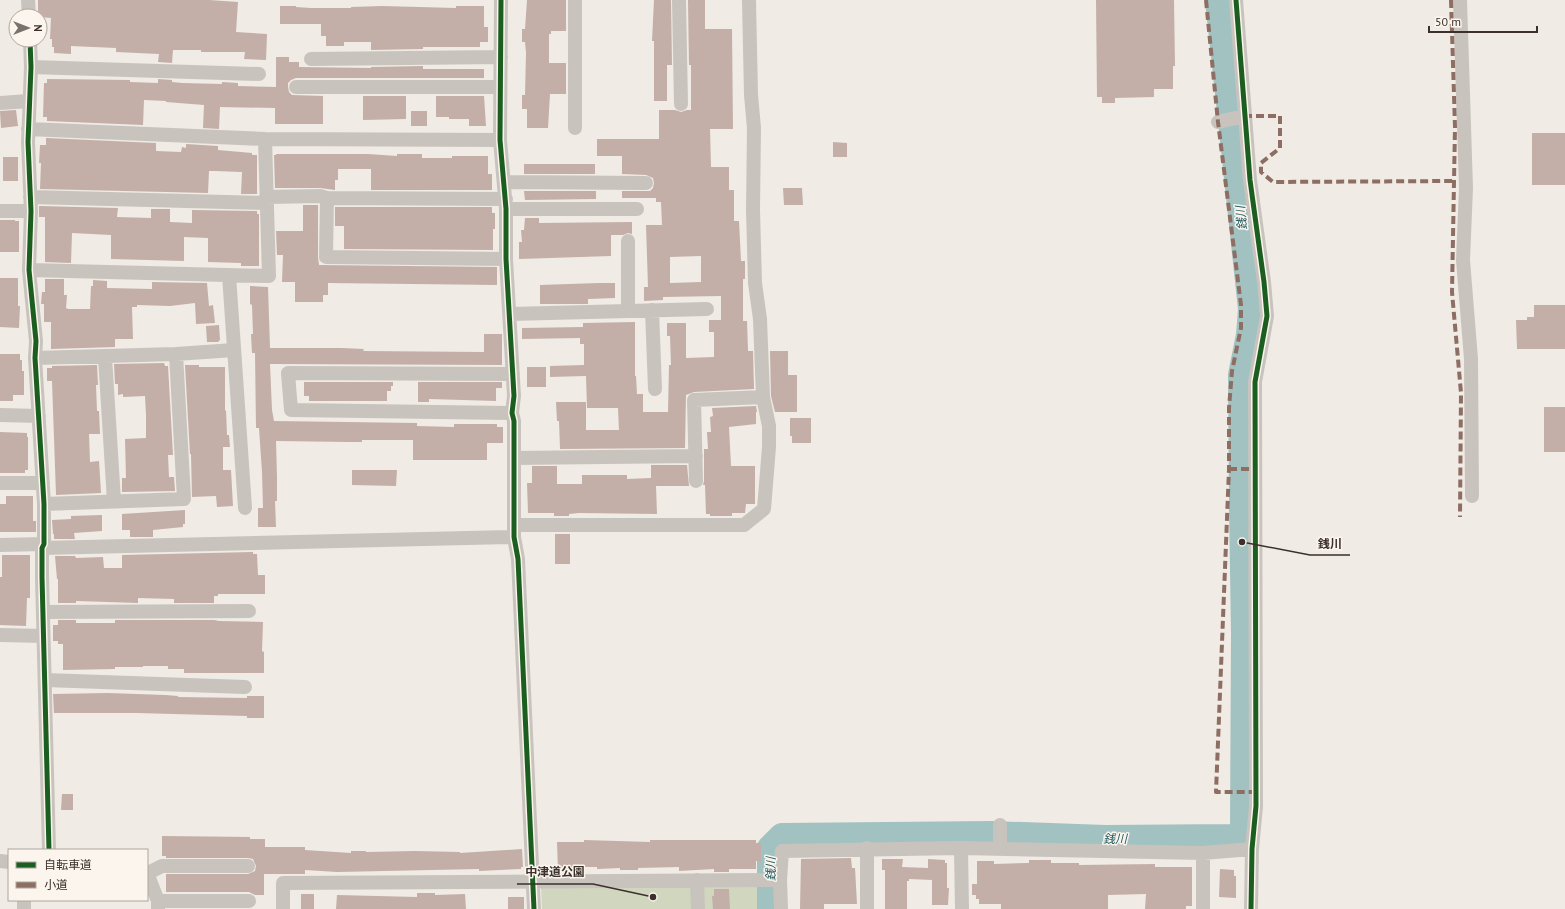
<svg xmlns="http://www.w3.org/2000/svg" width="1565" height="909" viewBox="0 0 1565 909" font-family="'PT Sans','Noto Sans JP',sans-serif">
<rect width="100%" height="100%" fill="#f0ebe5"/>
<path fill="#d1d6bf" d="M764 882V909H542L541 885Z"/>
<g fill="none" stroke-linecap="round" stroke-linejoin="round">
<path stroke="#a1c2c1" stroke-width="26" d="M770 909V848L782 836 991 834 1105 838 1235 837 1243 832 1244 634 1242 507 1241 375 1249 335 1251 309 1218 0"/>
</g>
<path fill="#c3afa7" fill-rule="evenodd" d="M38 0H209L238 2 236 32 267 34 266 60 244 59 245 52H201V50H173L172 63 158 62 159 54 116 52V48L71 46V54L54 53V47H52V39H50L51 18 40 17V16H38Z
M527 0H566V31H551V34H549V63H566V94H550L548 128H527V109H522V95H525L526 53 525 42H522V29H525Z
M654 0H671L672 65H667V101H654V41H652Z
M688 0H705V29H732L733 129H710L711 167H729V190H734V221H739L741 261H745V279H743V321H747L748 351H753L754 389 694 392 686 395 685 448 560 449 559 421H557L556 402H586V430H619L618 408H587L586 376 550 377V366L584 365V344H580V338L522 339V328L583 327V323L635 322V376H636L637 394H643V412H668L669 365H671L670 336H667V323H686V358L714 357V332H709V320H721V296L663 297V300L644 301V287H648L646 225H662L661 202H656V198H622V191H650L653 188 654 183 653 178 646 175 622 174V156H597V139H659V110H675L681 112 687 110H691V65H689ZM701 256V282L670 283V257Z
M1096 0H1174L1175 66H1173V89H1154V97L1115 98V103H1102V97H1097Z
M280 6H296V7L311 8H351V7L382 6 456 8V6H484V27H488V42H480V47H423V49L371 50V42H344V46H326V36H321V24H280Z
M276 57H289V62H299V67L371 68V67L423 66V69H484V78H296L291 80 288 83V87L289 92 292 95 323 96V124H275V108L220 107 219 129 203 128 204 105 166 102V101L144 100 143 125 47 121V117H43L44 83H47V79L130 80V82L158 83V79L172 80V82L182 83 222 84V82L238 83V86L276 87Z
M363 96H406V119L363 120Z
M436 96H484L486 126H469V119H449V117H436Z
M16 110 18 126 1 128 0 111Z
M411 111H427V126H411Z
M1532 133H1565V185H1532Z
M46 138 156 143V151L181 152 182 147 186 148V144L218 146V150L252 153V155H257V194H241L242 172 215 171H209L208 193 40 189 41 163H39L40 145H46Z
M833 142 847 143V157H833Z
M276 154H368L397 156V154H422V158H452V156H488V174H492V190H371V169H338V180H335V190L320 188H275L274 155H276Z
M3 157H18V181H3Z
M524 164H595V174H524Z
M783 188H802L803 205H784Z
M524 191H596V199L525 200Z
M303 205H318V257L319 265 497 267V285L328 283V295H323V302H295V282H282L283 255H277L276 231H303Z
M39 206 118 208 117 217 151 218V209H170V222L192 223V210L257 211V214H259V266H241V263L208 262V238L184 237V261L111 259V235L72 233 71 263 45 262V217H39Z
M335 207H492V213H495V229H493V250L344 249V226H335Z
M525 218H539V223L632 222V234L628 233 623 235H611V256L519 259V242H522L521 230H524Z
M0 220H15V221H19V252H0Z
M0 278H18V306H20L19 328 0 327Z
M45 279H64V295H67L66 308 68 309H90L91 286H93V280L107 281V288L152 289V282L207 283 209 306 213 305 215 323 196 324 195 303 170 306 137 305V307H132L133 339H115V347L51 349V322H44V304H41L42 292H45Z
M599 283H615V298L588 299V304H540V285Z
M250 286 268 287 270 348H341L364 349 363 351 484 352V334H502V365L270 364 272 410 274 421 417 423V426L454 427V424H497V427H503V443H487V460H413V440H362V442H349L276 441 277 477V501H275L276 527H258V508H263L262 472 259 428H256L255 353H252L251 334H253L252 305 250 304Z
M1534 305H1565V349H1517L1516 320H1527V317H1534Z
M219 325 220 340 218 342H207L206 326Z
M770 351H788V375H797V412H775L771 396Z
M0 354H20V360H22V371H24V395H13V401H0Z
M164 363 165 366H168L173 455H168L169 477H174L175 491 122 492V478H126L125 439 146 438V415L145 396 123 397V394L118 395V384H115L114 364Z
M97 365 98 385H96L97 411H99L100 434H89L90 462 99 461 101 493 56 495 52 381H47V368H52V366Z
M185 365H199V367H225V411L226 410 227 435H229L230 447H223V470H231L233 506 217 507 216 496 192 497 191 454H190Z
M527 367H546V387H527Z
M304 382H393V386H391V391H387V401H309V396H304Z
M418 382H502V388H496V401L429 399V402H418Z
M756 406 757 412H756V424L729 427 731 466H755V504H746L745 513H732V516H710V514H706L705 485H703L704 481V449H708L707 432H711L710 417 713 416 712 408Z
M1544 407H1565V452H1544Z
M790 418H811V443H792V436H790Z
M0 432 27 433V437H28V470H25V473H0Z
M651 465H687L689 486H656L657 514 579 513 569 514V516H554V513H528L527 483H532V466H557V484H582V475H627V479L651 478Z
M352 470H397L396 486 352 485Z
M6 496H33V521H36V532H0V504H6Z
M185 510V524H183V527L153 530V537H130V530H122V514Z
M102 515V531L74 533 75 539H54V534H53L52 520 71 519V516Z
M555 534H570V564H555Z
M253 552V554H257L258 575H265V594H218V596H214V603H174V599L138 598V603L76 601V603H58V579H57L55 556H75L76 558 103 557 104 568H122V555Z
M2 555H30V598H27L26 626 0 625V577H2Z
M76 620V623H115V620H214L219 621 263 622 262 651 264 652V673H184V669H168V666H143V667H115V669L63 670V644H58V641H53V625H58V620Z
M108 693 165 695 178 696V697L247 698V696H264V718H247V716L137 713H54L53 694Z
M62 794H73V810H61Z
M162 836 250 837V839H265V847H305V850L351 853V851H366V852L415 851 460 852V853L522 849 523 867H521V869L479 871V869L337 872 305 870V874H264V895H255L249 892H166V874H248L255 871 256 866 253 859 248 858H166V856H162Z
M584 840 650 842V840H756V843H761V861H756V869H729V872H714V869L679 871V867L638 868V870H620V868L597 869V867H571V870L558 871 557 842H584Z
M851 858 852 868H855L857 904H824V909H800L801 859Z
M882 859H903L902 867 928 868V859L945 860V863H947V888H949L948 905H932V880L909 879V881H907V909H885V870H882Z
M1029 860H1051V863H1079V865L1155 864V867H1192V906H1186V909H1145L1146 894 1108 895V909H1001V904H979V899H976V895H972V884H977V861H994V864L1029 863Z
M1220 869 1234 870V876H1236V898L1219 897Z
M714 889H729L730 909H713L712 896H714Z
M417 893H435V895L465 894 466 909H336L337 895 417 897Z
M301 894H314V909H301Z
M508 897H524V909H508Z"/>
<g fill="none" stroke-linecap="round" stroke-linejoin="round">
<path stroke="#c9c3be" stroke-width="14" d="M28 0 29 16
M501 0 500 140 506 209V259L514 396 512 413 514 421V537L518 559 534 909
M679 0 681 104
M1236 0 1250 180 1264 282 1267 316 1255 382 1256 806 1252 849 1251 909
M1460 0 1466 188 1463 260 1471 359 1472 496
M30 40 31 67 28 142 31 211 29 270 36 341 35 358 44 504V544L42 548V577L49 850
M311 59 501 57
M31 67 259 74
M296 87H500
M0 103 29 101
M1218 122 1244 116
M575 128V0
M28 129 265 139 500 140
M505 182 646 183
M30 197 267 203
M266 197 320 196 327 198 326 257 506 259
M327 198 506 199
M506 209H637
M0 211H31
M29 270 269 276 265 139
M229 275 245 508
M652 310 655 389
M628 311V241
M510 314 707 309
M176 354 234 350
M105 357 114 501
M35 358 176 354 184 499 44 504
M512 413 291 410 288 373 513 374
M0 415 39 416
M514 458 696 456
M696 481 694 400 763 397
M0 483H43
M514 525H744L764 509 769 447V426L763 397 760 319 755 283 753 210 754 128 751 95 749 0
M0 545 44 544
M42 548 514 537
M43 612 249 611
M0 635 43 636
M45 680 245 687
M867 848V909
M961 848 962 909
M1000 848V825
M1203 853V909
M0 861 9 862
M147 873 158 901V909
M148 873 162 866H248
M697 880 698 909
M158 901H249
M24 909V900
M283 909V883L780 880
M781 909 780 880 782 851 961 848 1203 853 1252 849"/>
<path stroke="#8d6e63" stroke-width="4" stroke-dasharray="8 4" stroke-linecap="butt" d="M1206 0 1218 122 1241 305V328L1232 371 1229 408V469L1216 792H1256
M1451 0 1455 127 1452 292 1461 393 1460 517
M1244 116H1280V148L1261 163V172L1273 182 1453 181
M1229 469H1255"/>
<g stroke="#fbf5ee" stroke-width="8">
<path id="cycleway" d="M501 0 500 140 506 209V259L514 396 512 413 514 421V537L518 559 534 909
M1236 0 1250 180 1264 282 1267 316 1255 382 1256 806 1252 849 1251 909
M30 40 31 67 28 142 31 211 29 270 36 341 35 358 44 504V544L42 548V577L49 850"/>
</g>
<use href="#cycleway" stroke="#1b5e20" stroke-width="5"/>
</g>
<g text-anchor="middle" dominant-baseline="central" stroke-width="3" stroke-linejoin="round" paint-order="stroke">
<g font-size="12" font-style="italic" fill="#1f5a5e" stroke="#fbf5ee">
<text transform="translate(1241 218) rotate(-96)">銭川</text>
<text x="1115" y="838">銭川</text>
<text transform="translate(770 869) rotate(-90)">銭川</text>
</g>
</g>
<path fill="none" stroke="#3b302b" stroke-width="1.5" d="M1242 542L1310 555H1350M653 897L593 884H517"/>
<g fill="#3b302b" stroke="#fbf5ee" stroke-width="1.5">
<circle cx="1242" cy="542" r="4"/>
<circle cx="653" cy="897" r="4"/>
</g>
<g font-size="12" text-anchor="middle" font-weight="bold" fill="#3b302b" stroke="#fbf5ee" stroke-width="3" stroke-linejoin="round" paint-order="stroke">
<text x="1330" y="548">銭川</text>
<text x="555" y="876">中津道公園</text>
</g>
<rect x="8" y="849" width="140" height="52" fill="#fbf5ee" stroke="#aea6a0"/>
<rect x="16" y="862" width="20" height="6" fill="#1b5e20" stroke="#aea6a0"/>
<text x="44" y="869" font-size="12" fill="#3b302b">自転車道</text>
<rect x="16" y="882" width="20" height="6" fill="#8d6e63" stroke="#aea6a0"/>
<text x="44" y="889" font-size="12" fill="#3b302b">小道</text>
<g transform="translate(28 28) rotate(90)"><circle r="19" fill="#fbf5ee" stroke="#aea6a0"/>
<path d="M0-3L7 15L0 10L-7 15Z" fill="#7a716c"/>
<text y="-6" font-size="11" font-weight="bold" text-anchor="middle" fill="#3b302b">N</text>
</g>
<path d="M1429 26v6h108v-6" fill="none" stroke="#3b302b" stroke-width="2"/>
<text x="1435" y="26" font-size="12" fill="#3b302b" stroke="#fbf5ee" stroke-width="3" paint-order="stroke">50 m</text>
</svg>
